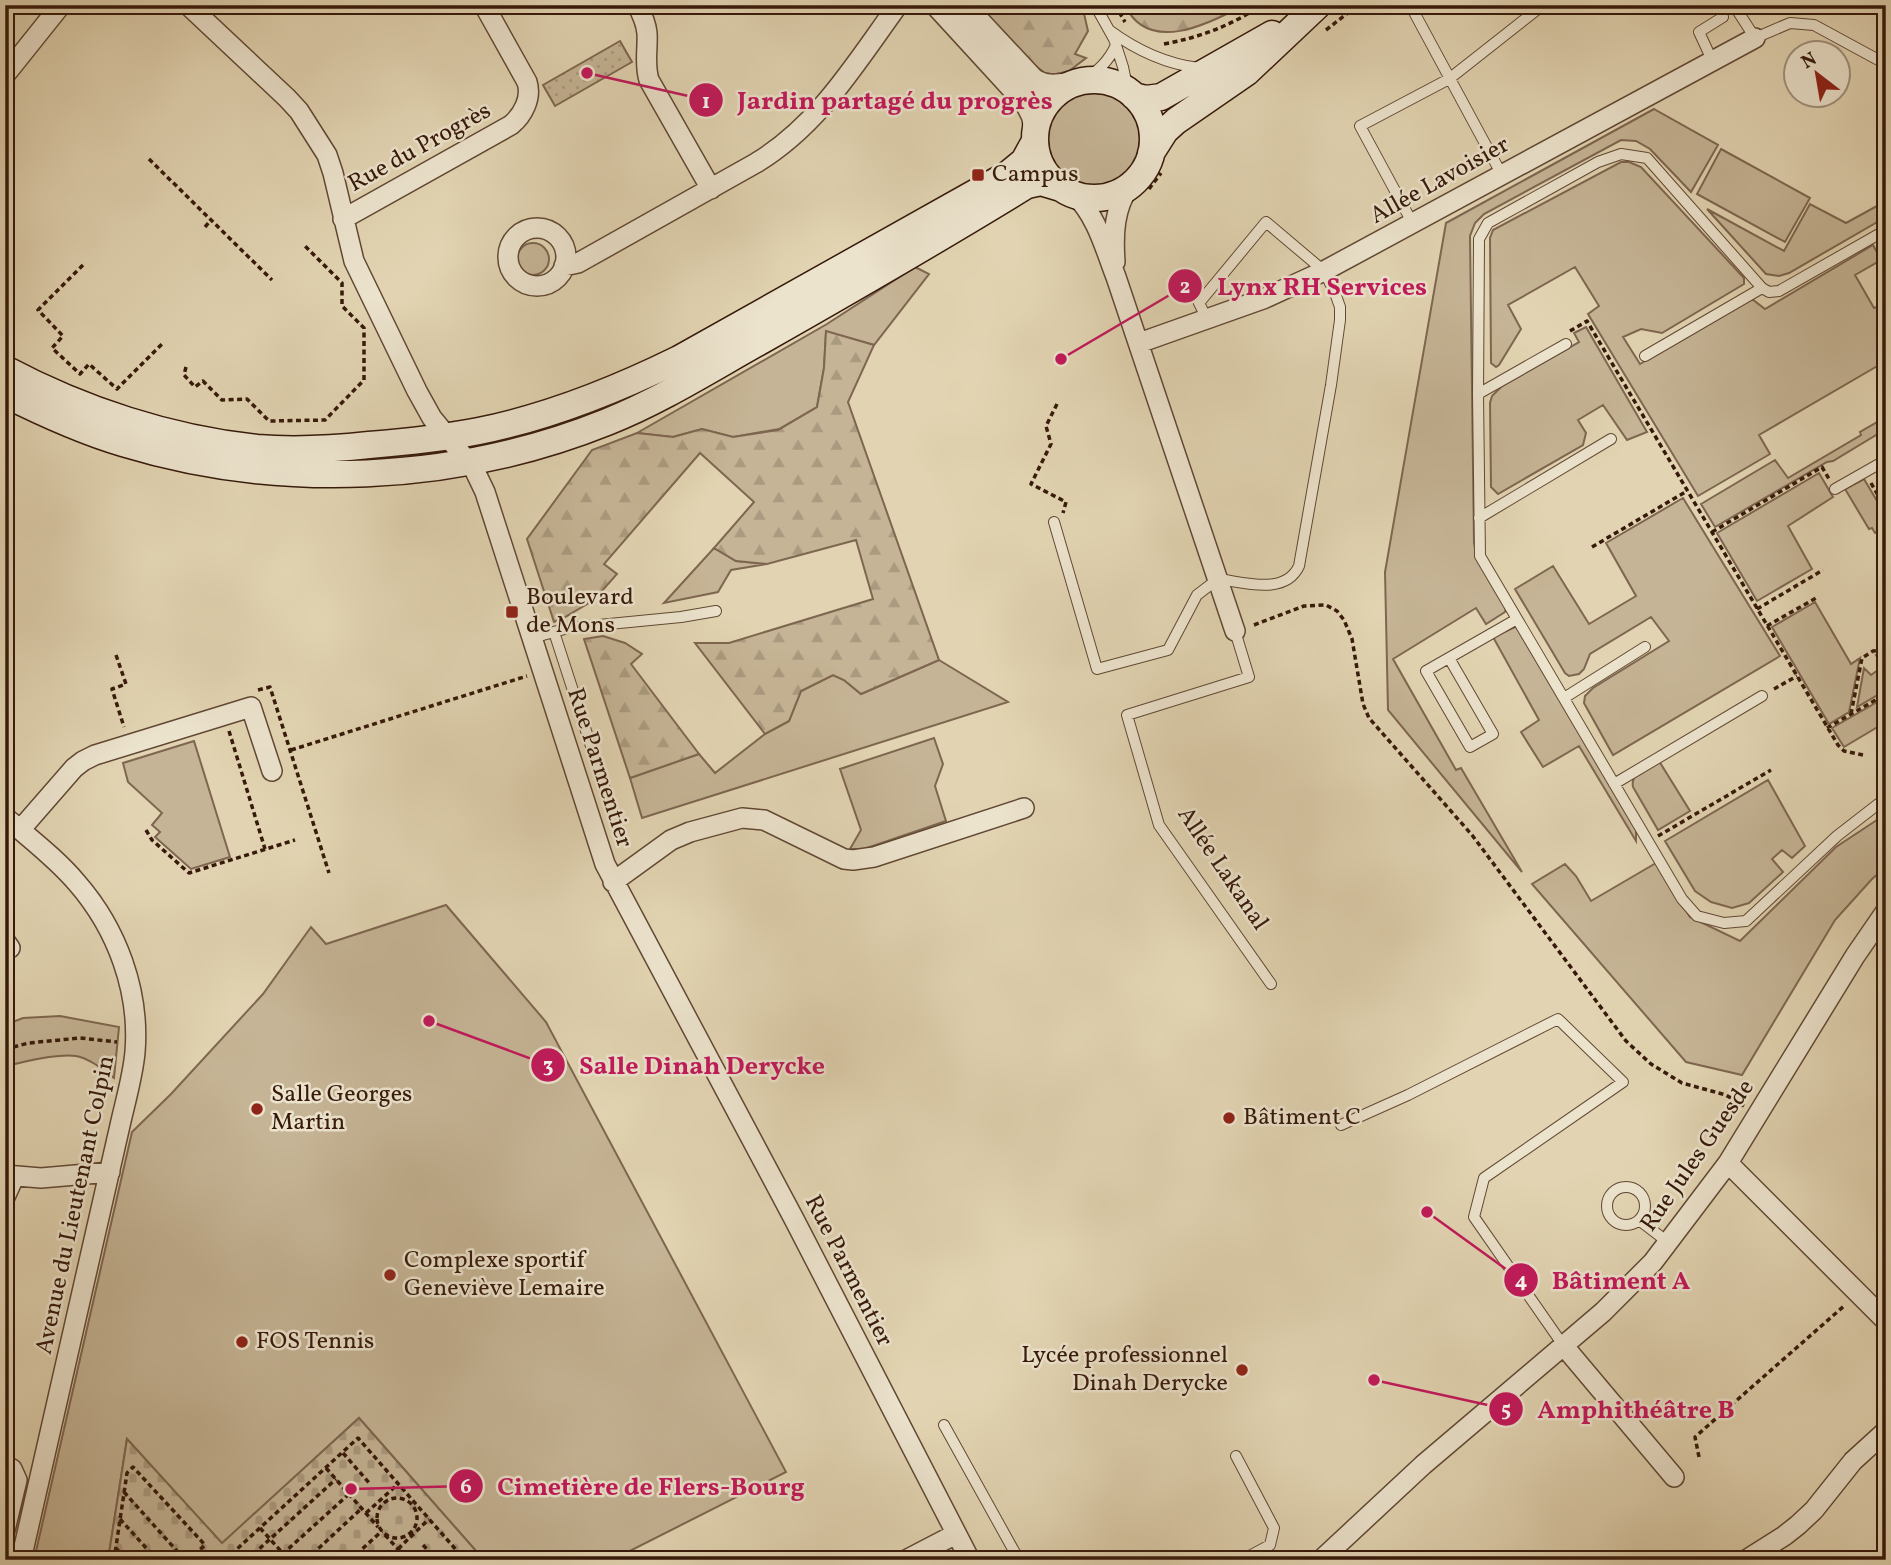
<svg xmlns="http://www.w3.org/2000/svg" width="1891" height="1565" viewBox="0 0 1891 1565" font-family="Vollkorn,serif">
<defs>
<pattern id="forest-firs" width="22" height="20" patternUnits="userSpaceOnUse" patternTransform="scale(1.75)"><rect width="22" height="20" fill="#c5b495"/><path d="M5 1l3.5 6h-7zM16 11l3.5 6h-7z" fill="#aa9a7f"/></pattern>
<pattern id="cemetery-stones" width="16" height="16" patternUnits="userSpaceOnUse" patternTransform="scale(1.75)"><rect width="16" height="16" fill="#c5b495"/><path d="M2 7V4a2 2 0 0 1 4 0v3zM10 15v-3a2 2 0 0 1 4 0v3z" fill="#aa9a7f"/></pattern>
<pattern id="garden-dots" width="8" height="8" patternUnits="userSpaceOnUse" patternTransform="scale(1.75)"><rect width="8" height="8" fill="#c5b495"/><path d="M2 2h.1M6 6h.1" fill="none" stroke="#aa9a7f" stroke-width="1.8" stroke-linecap="round"/></pattern>
</defs>
<rect width="100%" height="100%" fill="#e2d4b2"/>
<filter id="stains"><feTurbulence type="fractalNoise" baseFrequency=".00286" numOctaves="4"/><feColorMatrix values="0 0 0 0 .2 0 0 0 0 .09 0 0 0 0 .02 0 0 0 .5 -.17"/></filter>
<radialGradient id="worn" r=".72"><stop offset=".6" stop-color="#630" stop-opacity="0"/><stop offset="1" stop-color="#630" stop-opacity=".3"/></radialGradient>
<path fill="#c5b495" stroke="#7e6650" stroke-width="2" d="M1047 139a47 47 0 1 1 94 0a47 47 0 1 1-94 0Z
M1654 109 1718 145 1691 192 1650 149 1636 141 1621 140 1484 214 1475 223 1470 236 1474 543 1477 557 1506 607 1505 612 1486 624 1476 608 1393 659 1456 770 1461 768 1522 872 1388 710 1385 572 1446 223Z
M1721 149 1810 198 1785 242 1697 194Z
M1621 162H1629L1641 167 1744 278V284L1662 333 1641 329 1623 337 1640 364 1752 299 1765 309 1873 245 1881 260 1855 275 1874 308 1877 307 1886 323V361L1759 435 1770 454 1698 496 1588 314 1599 306 1575 267 1508 305 1521 329 1499 365 1496 367 1491 363 1490 238 1493 230Z
M1886 201V217L1789 273 1779 276 1766 274 1707 209 1784 251 1810 204 1846 223Z
M517 259a16 16 0 1 1 32 0a16 16 0 1 1-32 0Z
M915 267 929 274 874 345 826 332 824 368 817 407 779 429 733 437 702 429 673 437 637 433 827 324Z
M1586 327 1647 432 1627 440 1603 405 1578 420 1586 433 1583 445 1498 494 1491 487 1490 403 1492 396 1502 386 1579 342 1574 333Z
M1886 417V429L1833 461 1827 462 1715 527 1701 504 1775 460 1788 478 1861 435 1860 432Z
M1819 473 1833 497 1788 526 1812 569 1757 601 1717 533Z
M1864 479 1886 516V527L1875 533 1872 528 1869 529 1845 489Z
M1683 498 1780 656 1613 755 1584 703 1585 696 1593 688 1669 641 1651 617 1590 654 1584 669 1579 674 1569 676 1565 673 1515 589 1553 566 1589 624 1636 596 1606 543Z
M714 548 736 561 767 564 731 570 718 592 664 603Z
M1815 602 1851 664 1860 658 1849 712 1829 724 1772 627Z
M1515 627 1519 628 1636 829V841L1579 746 1543 767 1521 732 1539 720 1493 637Z
M1886 654V690L1857 707 1864 668 1871 675 1882 667 1876 655Z
M939 660 1008 702 642 818 630 778 699 754 715 773 765 734 789 721 801 691 833 675 844 680 861 694Z
M1886 697V722L1844 747 1832 728Z
M934 738 943 764 935 786 946 821 864 849H850L861 830 840 769Z
M194 741 230 857 191 869 155 837 160 832 152 825 162 813 128 782 123 763Z
M1659 761 1690 811 1658 830 1633 787C1630 772 1648 767 1659 761Z
M1768 780 1805 846 1792 858 1782 850 1772 859 1783 872 1749 903 1732 908 1711 902 1695 891 1665 841Z
M1886 814V867L1872 879 1835 920 1742 1075 1686 1062 1532 884 1565 864 1576 876 1591 901 1656 863 1690 917 1740 941 1836 847Z
M446 905 546 1022 786 1472 612 1560H484L359 1418 222 1544 127 1439 108 1560H34L132 1132 171 1094 263 994 311 927 326 944Z
M60 1016 119 1027 114 1078C103 1070 91 1059 76 1056 58 1053 25 1062 5 1066V1025L23 1018Z"/>
<path fill="url(#forest-firs)" stroke="#7e6650" stroke-width="2" d="M978 5H1082L1088 31 1075 54 1086 58 1069 71 1048 76 1031 62Z
M1125 5H1244C1209 24 1148 55 1125 5Z
M826 331 874 345 848 402 939 660 861 694 844 680 833 675 801 691 789 721 765 734 695 643H729L873 599 856 540 767 564 736 561 714 548 754 502 700 453 604 564 617 574 594 600 565 617 554 622 527 539 592 450 637 433 673 437 702 429 733 437 778 430 817 407 824 368Z
M603 636 625 643 642 654 631 664 699 754 630 778 584 639Z"/>
<path fill="url(#cemetery-stones)" stroke="#7e6650" stroke-width="2" d="M359 1418 484 1560H108L127 1439 222 1543Z"/>
<path fill="url(#garden-dots)" stroke="#7e6650" stroke-width="2" d="M620 41 632 62 555 106 543 85Z"/>
<g fill="none" stroke-linecap="round" stroke-linejoin="round">
<g stroke="#614834" stroke-width="12">
<path id="service" d="M1095 5 1114 39 1123 67 1128 91
M1745 5 1737 10 1755 38 1790 23 1814 25 1884 63 1886 67
M1415 14 1502 175
M1109 30C1136 50 1166 64 1199 68
M1712 60 1699 32 1723 17 1716 5
M1083 81C1098 71 1109 61 1116 45
M1413 224 1360 126 1449 79 1543 5
M1886 230 1779 291 1769 292 1762 288 1647 158 1621 154 1598 162 1488 223 1479 239 1478 394 1480 556 1682 899 1697 916 1724 923 1746 921 1837 836 1886 798
M1645 356 1762 288
M1478 394 1566 344
M1835 489 1886 460
M1479 518 1611 439
M1054 522 1097 669 1168 650 1197 595 1218 579C1244 582 1285 596 1299 566L1331 385 1340 320V307L1335 293 1324 271 1266 222 1199 303 1207 319
M1235 631 1249 677 1127 715 1159 825 1271 984
M554 632 612 811
M532 638 568 628 681 617 716 611
M1449 658 1493 734 1470 747 1426 671 1517 619
M1564 698 1645 647
M1614 784 1762 696
M1341 1125 1408 1095 1558 1019 1623 1082 1484 1178 1474 1217 1563 1345
M1607 1206a19 19 0 1 1 38 0a19 19 0 1 1-38 0Z
M1639 1220 1669 1243
M944 1425 1019 1560
M1236 1456 1274 1528 1270 1545 1242 1560"/>
</g>
<g stroke="#614834" stroke-width="22">
<path id="minor" d="M188 5 287 98 299 111 327 155 333 173 354 261 417 391 432 418 474 469 485 492 605 864 794 1219 970 1560
M637 5C642 14 646 23 647 33 648 49 644 64 649 80L711 189
M5 75 61 5
M1074 194C1097 216 1105 249 1116 277L1235 631
M343 219 511 125C523 115 532 98 527 82L484 5
M508 257a29 29 0 1 1 58 0a29 29 0 1 1-58 0Z
M1115 262C1113 234 1114 208 1130 185
M564 266 578 263 756 163C819 125 855 64 898 5
M1139 343 1263 299 1324 271 1755 38
M5 817C29 838 56 858 77 883 117 929 140 991 135 1052 133 1075 126 1099 121 1121L21 1560
M20 830 74 768 83 761 95 755 251 707 272 771
M613 882 671 840 690 832 742 818 764 820 844 859 853 860 874 857 1024 808
M5 941 10 948
M1728 1163 1886 1321
M5 1175 41 1178 110 1172
M5 1197 14 1177
M1563 1345 1674 1477
M5 1465 12 1469 17 1480 5 1530
M906 1560 956 1534
M1321 1560 1423 1465 1603 1312 1653 1262 1728 1163 1855 956 1886 911
M1746 1560 1784 1536 1798 1525 1814 1510 1853 1461 1886 1431"/>
</g>
<g stroke="#614834" stroke-width="27">
<path id="tertiary" d="M938 5 1027 102 1034 116 1036 127
M962 5 1032 80C1045 89 1056 87 1070 85"/>
</g>
<g stroke="#36190a" stroke-width="29">
<path id="secondary" d="M1035 139a59 59 0 1 1 118 0a59 59 0 1 1-118 0Z
M1134 96 1146 99 1161 97 1272 34
M1151 153 1165 131 1176 121 1247 72 1318 5
M5 369C82 410 170 439 257 448 294 451 332 449 369 445 406 442 443 438 479 431 549 417 616 390 679 359L1007 175 1024 161 1035 141
M5 394C43 413 82 431 123 443 280 491 455 483 607 422 660 401 709 370 759 342 849 291 939 239 1027 185L1041 182 1061 188"/>
</g>
<path stroke="#36190a" stroke-width="3.5" stroke-dasharray="5 3.5" stroke-linecap="butt" d="M1115 5 1125 22
M1326 30 1358 5
M1164 44C1201 37 1230 26 1262 5
M149 159 272 280
M1149 189 1161 173
M205 227 211 220
M83 265 38 310 63 336 52 348 80 374 89 364 117 389 162 344
M1570 331 1587 321 1838 745 1844 751 1863 755
M186 367 184 375 195 387 203 381 222 400 247 399 269 421 325 420 364 380V328L342 306V283L305 246
M1057 404 1046 426 1051 444 1031 484 1066 502 1063 513
M1871 483 1886 509
M1712 532 1822 467 1829 479
M1592 547 1687 491
M1757 609 1823 570
M1254 625 1304 606 1326 605 1337 611 1344 620 1352 639 1363 704 1369 718 1472 835 1626 1041 1651 1064 1682 1083 1726 1095 1744 1106
M1767 626 1816 598
M116 655 126 684 112 689 124 727
M1774 689 1797 676
M258 690 270 687 329 873
M1851 714 1862 658 1873 651 1886 650
M1827 728 1886 694
M229 731 265 849
M291 750 527 676
M146 830 152 840 189 873 295 840
M1658 836 1771 770
M5 1049 29 1043 80 1038 117 1042
M343 1453 371 1485
M1699 1457 1695 1437 1844 1306
M326 1468 378 1527
M124 1492 185 1560
M377 1518a20 20 0 1 1 40 0a20 20 0 1 1-40 0Z
M366 1513 398 1484
M120 1519 157 1560
M260 1528 289 1560
M385 1535 408 1560
M423 1545 437 1560
M116 1548 126 1560
M398 1549 429 1519
M114 1560 127 1473 133 1467 205 1545 189 1560
M225 1560 358 1438 465 1560
M247 1560 336 1479
M276 1560 349 1494
M306 1560 361 1509
M350 1560 382 1531"/>
<use href="#service" stroke="#ece3cd" stroke-width="10"/>
<use href="#minor" stroke="#ece3cd" stroke-width="19"/>
<use href="#tertiary" stroke="#ece3cd" stroke-width="24"/>
<use href="#secondary" stroke="#ece3cd" stroke-width="26"/>
</g>
<g fill="#8f2418" stroke="#ece3cd" stroke-width="2.5">
<rect x="971" y="168" width="14" height="14" rx="3.5"/>
<rect x="505" y="605" width="14" height="14" rx="3.5"/>
<circle cx="257" cy="1109" r="7"/>
<circle cx="1229" cy="1118" r="7"/>
<circle cx="390" cy="1275" r="7"/>
<circle cx="242" cy="1342" r="7"/>
<circle cx="1242" cy="1370" r="7"/>
</g>
<g text-anchor="middle" dominant-baseline="central" stroke-width="5" stroke-linejoin="round" paint-order="stroke">
<g font-size="24" fill="#36190a" stroke="#ece3cd">
<text transform="translate(420 148) rotate(-29)">Rue du Progrès</text>
<text transform="translate(1440 181) rotate(-29)">Allée Lavoisier</text>
<text transform="translate(599 768) rotate(72)">Rue Parmentier</text>
<text transform="translate(1222 869) rotate(56)">Allée Lakanal</text>
<text transform="translate(1698 1156) rotate(-55)">Rue Jules Guesde</text>
<text transform="translate(76 1205) rotate(-78)">Avenue du Lieutenant Colpin</text>
<text transform="translate(848 1271) rotate(63)">Rue Parmentier</text>
</g>
<g font-size="24" fill="#36190a" stroke="#ece3cd" text-anchor="start">
<text x="992" y="175">Campus</text>
<text x="526" y="598">Boulevard<tspan x="526" dy="28">de Mons</tspan></text>
<text x="271" y="1095">Salle Georges<tspan x="271" dy="28">Martin</tspan></text>
<text x="1243" y="1118">Bâtiment C</text>
<text x="404" y="1261">Complexe sportif<tspan x="404" dy="28">Geneviève Lemaire</tspan></text>
<text x="256" y="1342">FOS Tennis</text>
<text x="1228" y="1356" text-anchor="end">Lycée professionnel<tspan x="1228" dy="28">Dinah Derycke</tspan></text>
</g>
</g>
<path fill="none" stroke="#c2185b" stroke-width="2.5" d="M587 73L706 100M1061 359L1185 286M429 1021L548 1065M1427 1212L1521 1280M1374 1380L1506 1409M351 1489L466 1486"/>
<g fill="#c2185b" stroke="#ece3cd" stroke-width="2.5">
<circle cx="587" cy="73" r="7"/>
<circle cx="1061" cy="359" r="7"/>
<circle cx="429" cy="1021" r="7"/>
<circle cx="1427" cy="1212" r="7"/>
<circle cx="1374" cy="1380" r="7"/>
<circle cx="351" cy="1489" r="7"/>
<circle cx="706" cy="100" r="18"/>
<circle cx="1185" cy="286" r="18"/>
<circle cx="548" cy="1065" r="18"/>
<circle cx="1521" cy="1280" r="18"/>
<circle cx="1506" cy="1409" r="18"/>
<circle cx="466" cy="1486" r="18"/>
</g>
<g font-size="21" text-anchor="middle" font-weight="bold" fill="#fff">
<text x="706" y="108">1</text>
<text x="1185" y="293">2</text>
<text x="548" y="1072">3</text>
<text x="1521" y="1287">4</text>
<text x="1506" y="1416">5</text>
<text x="466" y="1493">6</text>
</g>
<g font-size="26" text-anchor="middle" font-weight="bold" fill="#c2185b" stroke="#ece3cd" stroke-width="5" stroke-linejoin="round" paint-order="stroke">
<text x="895" y="109">Jardin partagé du progrès</text>
<text x="1322" y="295">Lynx RH Services</text>
<text x="702" y="1074">Salle Dinah Derycke</text>
<text x="1621" y="1289">Bâtiment A</text>
<text x="1636" y="1418">Amphithéâtre B</text>
<text x="651" y="1495">Cimetière de Flers-Bourg</text>
</g>
<rect width="1891" height="1565" fill="none" stroke="#e2d4b2" stroke-width="28"/>
<rect x="7" y="7" width="1877" height="1551" fill="none" stroke="#36190a" stroke-width="3.5"/>
<rect x="14" y="14" width="1863" height="1537" fill="none" stroke="#36190a" stroke-width="2"/>
<g transform="translate(1817 74) rotate(329)"><circle r="33" fill="#ece3cd" stroke="#a3927f" stroke-width="2"/>
<path d="M0-5L12 26L0 18L-12 26Z" fill="#8f2418"/>
<text y="-10" font-size="19" font-weight="bold" text-anchor="middle" fill="#36190a">N</text>
</g>
<rect width="100%" height="100%" filter="url(#stains)"/>
<rect width="100%" height="100%" fill="url(#worn)"/>
</svg>
